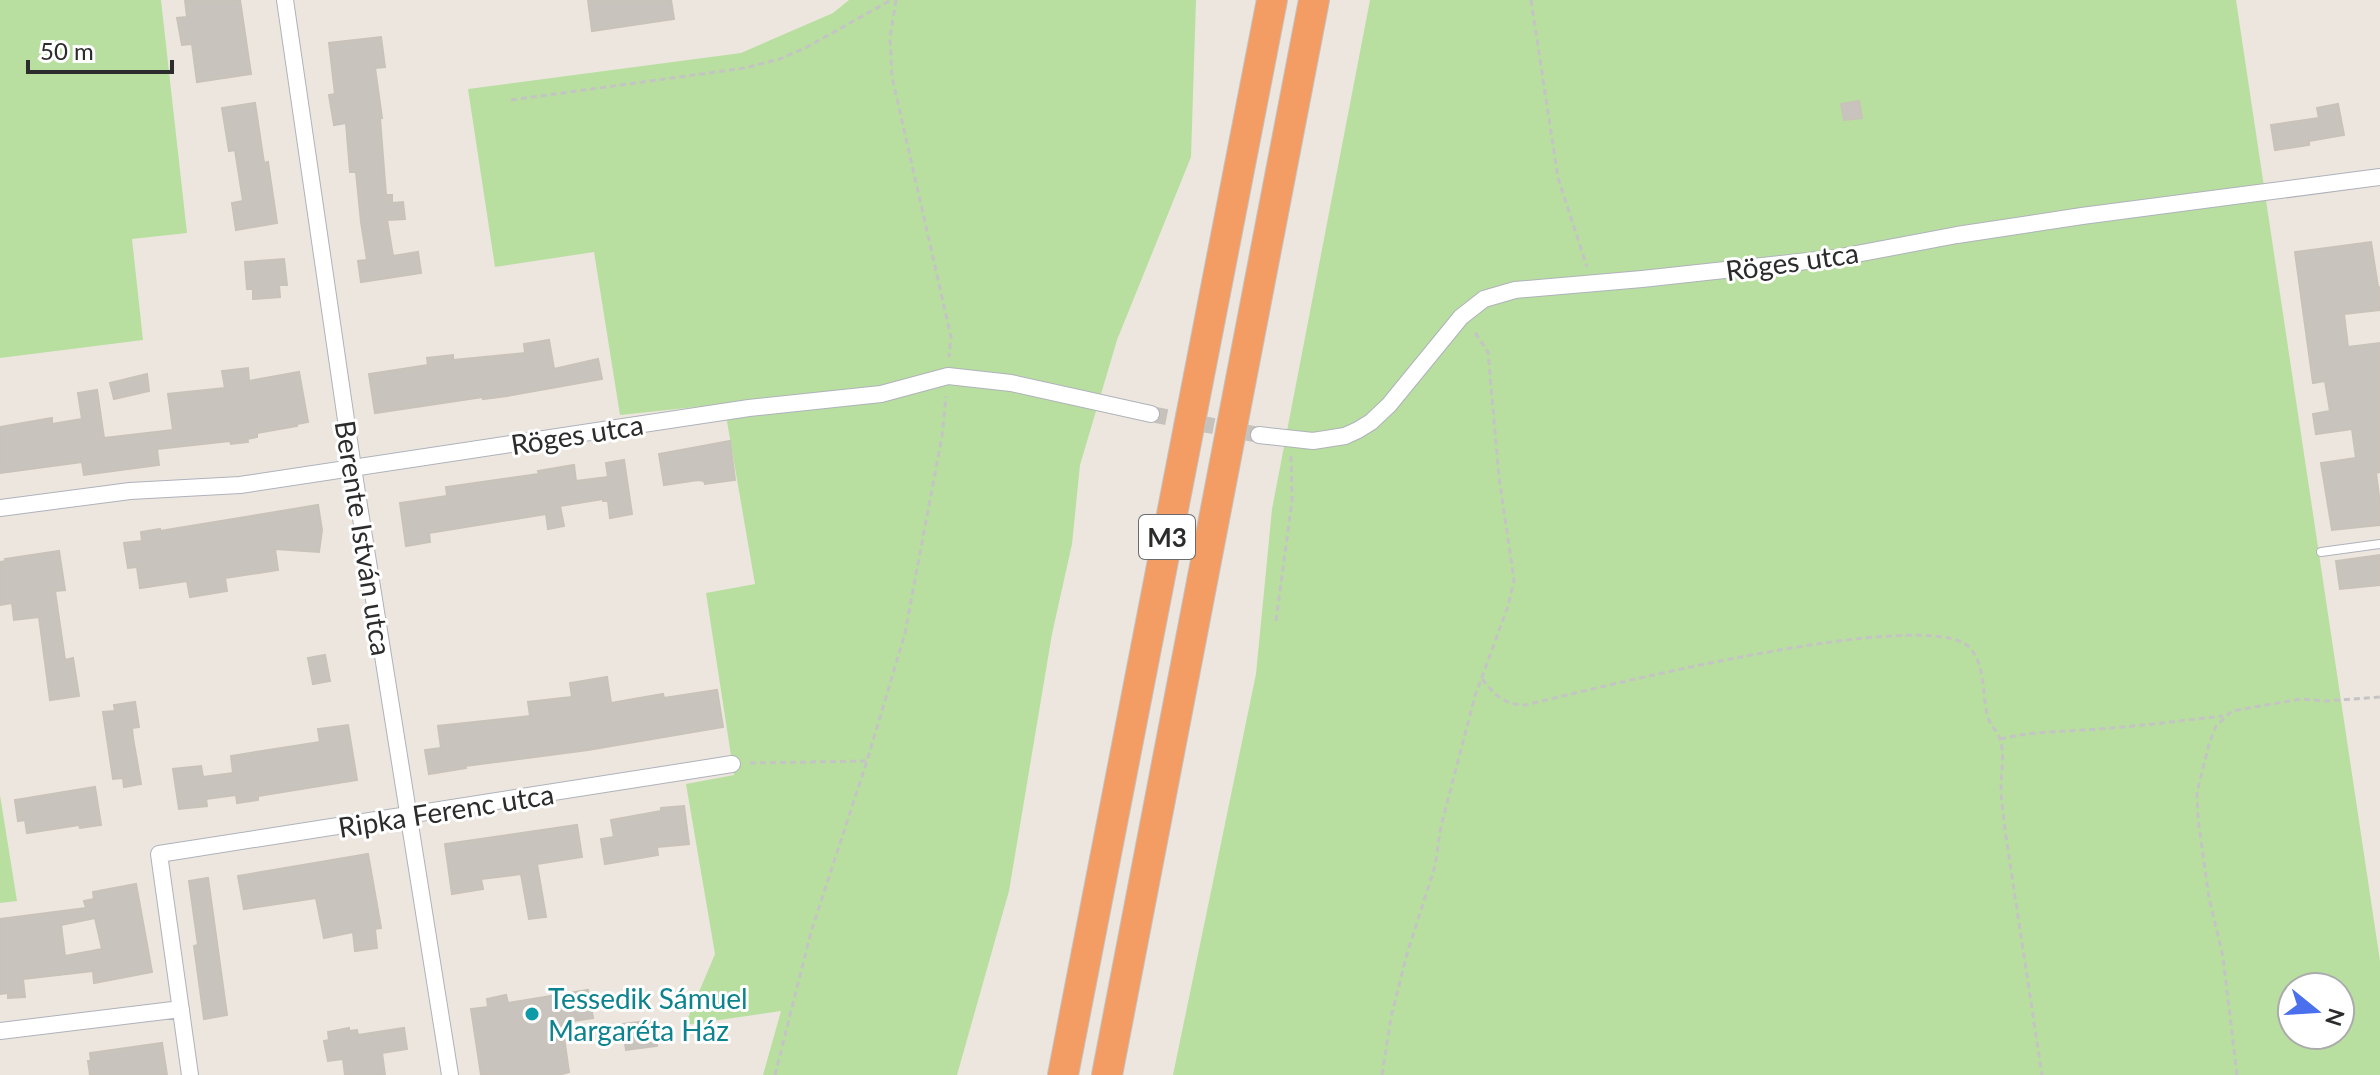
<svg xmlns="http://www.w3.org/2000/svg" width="2380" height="1075" viewBox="0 0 2380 1075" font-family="Lato,sans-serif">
<rect width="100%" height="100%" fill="#ece6df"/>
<path fill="#b8dfa0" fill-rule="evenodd" d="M0 0H161L187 233 132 239 143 340 0 358Z
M849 0H1196L1191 157 1117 340 1080 465 1072 544 1052 634 1009 891 957 1075H763L781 1011 685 1025 715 954 686 784 734 775 706 593 755 584 724 404 620 415 594 252 495 267 468 89 741 53 833 13Z
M1370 0H2236L2380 961V1075H1173L1256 674 1272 509ZM2292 987H2340V1035H2292Z
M0 795 17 901 0 903Z"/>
<path fill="#c8c4bd" stroke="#c8c2b9" stroke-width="2" fill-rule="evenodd" d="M185 0H240L251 74 197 82 192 44 182 45 177 18 187 17Z
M588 0H671L674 19 592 31Z
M381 37 385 67 375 68 382 118H380L386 195H392V203L403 202 405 219 387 220 393 256 418 252 421 273 361 282 358 261 367 260 361 222 356 172H350L346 123 334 125 329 95 335 94 329 43Z
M1859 101 1862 118 1844 120 1841 104Z
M255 103 264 163 268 162 277 223 236 230 232 203 243 201 235 150 229 151 222 108Z
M2338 104 2344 135 2309 141V145L2275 150 2271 125 2319 118 2317 108Z
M2371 242 2378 287H2380V310L2344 314 2348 347 2380 343V472L2376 473 2380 503V525L2332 530 2321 463 2356 458 2352 429 2316 434 2313 414 2330 411 2325 381 2313 383 2295 252Z
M284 259 287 285H279L280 297 253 299V289H247L245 262Z
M549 340 554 369 598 359 602 379 507 396 483 399V397L375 413 369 374 428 365 427 358 453 355V360L525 353 524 344Z
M248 368 249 381 299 372 308 422 297 424V426L257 433V437L247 439 248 442 231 444 230 441 157 449 159 465 84 475 82 462 0 473V427L52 418V424L82 419 78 393 97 390 104 438 173 430 168 394 225 388 222 371Z
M147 374 149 391 114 399 110 383Z
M730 441 735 480 705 484 704 481 698 480 664 485 659 454Z
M624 460 632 514 610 518 608 501H603V499L560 506 564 526 548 529 546 514 429 533 430 542 406 546 400 503 447 496 446 487 539 474 538 471 574 465 576 481 608 477 606 463Z
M318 505 322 530 319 552 275 549 278 570 225 578 227 591 190 597 187 581 140 588 137 567 128 568 124 543 142 541 141 532 160 529V531Z
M59 551 65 590 55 591 65 660 73 658 79 696 50 700 39 617 14 620 12 603 0 605V562L6 561 5 559Z
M2380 555V585L2340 589 2336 561Z
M325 655 330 681 313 684 308 658Z
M607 677 611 703 663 694 664 698 717 690 723 727 588 750 465 766 466 768 429 774 425 750 441 748 438 726 530 716 528 702 572 697 570 683Z
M135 702 139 727 132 728 133 738 141 784 124 787 123 778 113 779 103 712 115 711 114 705Z
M348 725 357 780 258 796V800L237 803 236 795 206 799 207 806 179 809 173 769 201 766 203 777 233 773 231 756 320 742 318 729Z
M95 787 101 825 80 828 79 825 27 833 25 820 18 821 15 800Z
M684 806 689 844 657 847 658 855 605 864 601 839 614 837 611 820 661 811V808Z
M577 825 582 857 537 864 546 917 529 919 521 874 481 879 483 889 452 894 445 844Z
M368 854 381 928 375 929 377 948 355 951 353 932 324 938 316 898 244 909 238 876Z
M208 878 227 1015 204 1019 194 946 198 945 189 881Z
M136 884 152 972 94 983 93 971 23 979 25 997 8 998V993L0 994V919L86 908 84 901 94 899 93 892ZM95 918 102 949 65 956 61 925Z
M588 990 593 1018 562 1023 569 1072 559 1075H481L471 1009 488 1007 487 999 506 995 508 1003Z
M654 1020 657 1046 626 1050 622 1024Z
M349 1028V1031L357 1030 358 1035 404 1028 407 1049 382 1053 385 1075H345L343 1059 328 1061 324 1041 329 1040 328 1032Z
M162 1043 167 1075H90L88 1061H91L90 1053Z"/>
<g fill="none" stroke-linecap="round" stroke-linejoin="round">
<path stroke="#c6c1bb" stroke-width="16" stroke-dasharray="16 8" stroke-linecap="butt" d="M1151 414 1259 435"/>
<g stroke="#afb2bb" stroke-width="10">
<path id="lane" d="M2321 552 2380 544"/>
</g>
<g stroke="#afb2bb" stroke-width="18">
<path id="street" d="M285 0 353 468 450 1075
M1259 435 1313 441 1345 436 1358 430 1371 422 1389 405 1461 317 1484 299 1515 290 1642 279 1835 258 1957 235 2082 216 2380 177
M0 508 130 491 240 485 749 408 881 394 948 376 1011 383 1151 414
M0 1031 181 1009
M190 1075 159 854 732 764"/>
</g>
<g stroke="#c4c4c4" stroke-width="32">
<path id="highway" d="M1063 1075 1272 0
M1107 1075 1314 0"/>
</g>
<path stroke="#c4c4c4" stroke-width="3" stroke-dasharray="6 4" stroke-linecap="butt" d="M896 0 890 37 892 77 951 337 949 357
M1531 0 1558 178 1587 267
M511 100 745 68 780 59 807 47 891 0
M1276 621 1292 500 1291 455
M1482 679C1494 694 1504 705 1525 705 1589 690 1931 603 1970 648 1986 666 1982 697 1988 718 1991 726 1998 732 2000 739 2005 754 2001 772 2001 788 2001 802 2004 816 2005 830L2042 1075
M2000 739C2037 730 2074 732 2111 728 2149 725 2186 720 2223 716
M750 763 867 761
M775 1075 811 932 867 761 905 633 942 436 946 396
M1382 1075 1391 1017 1407 954 1435 866 1441 826 1475 696 1508 606 1514 580 1499 477 1488 352 1474 331
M2237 1075 2223 957 2209 898 2198 819 2197 792 2209 744 2216 726 2232 711 2301 699 2325 701 2380 697"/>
<use href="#lane" stroke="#fff" stroke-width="8"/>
<use href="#street" stroke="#fff" stroke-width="16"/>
<use href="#highway" stroke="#f39c64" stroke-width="30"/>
</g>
<circle fill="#0f9aa8" stroke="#fff" stroke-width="3" cx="532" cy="1014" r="8"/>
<g text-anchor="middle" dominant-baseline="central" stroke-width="6" stroke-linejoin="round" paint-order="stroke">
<rect fill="#fff" stroke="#6b6b6b" stroke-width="2" x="1139" y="515" width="56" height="44" rx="6"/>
<g font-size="26" font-weight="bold" fill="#2c2c2c">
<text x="1167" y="537">M3</text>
</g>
<g font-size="28" fill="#2c2c2c" stroke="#fff">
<text transform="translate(1792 261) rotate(-8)">Röges utca</text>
<text transform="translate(577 434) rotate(-9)">Röges utca</text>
<text transform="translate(364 538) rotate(81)">Berente István utca</text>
<text transform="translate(446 810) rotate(-9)">Ripka Ferenc utca</text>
</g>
<g font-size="28" fill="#0d838f" stroke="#fff" text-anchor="start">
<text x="548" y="998">Tessedik Sámuel<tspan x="548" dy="32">Margaréta Ház</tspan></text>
</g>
</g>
<g transform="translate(2316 1011) rotate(108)"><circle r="38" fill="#ffffff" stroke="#ababab" stroke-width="2"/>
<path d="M0-6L14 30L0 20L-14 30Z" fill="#4b70ed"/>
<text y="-12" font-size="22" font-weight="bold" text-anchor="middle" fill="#2c2c2c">N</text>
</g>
<path d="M28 60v12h144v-12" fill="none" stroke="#2c2c2c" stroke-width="4"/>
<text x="40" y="60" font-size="24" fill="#2c2c2c" stroke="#ffffff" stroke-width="6" paint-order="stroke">50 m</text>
</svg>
